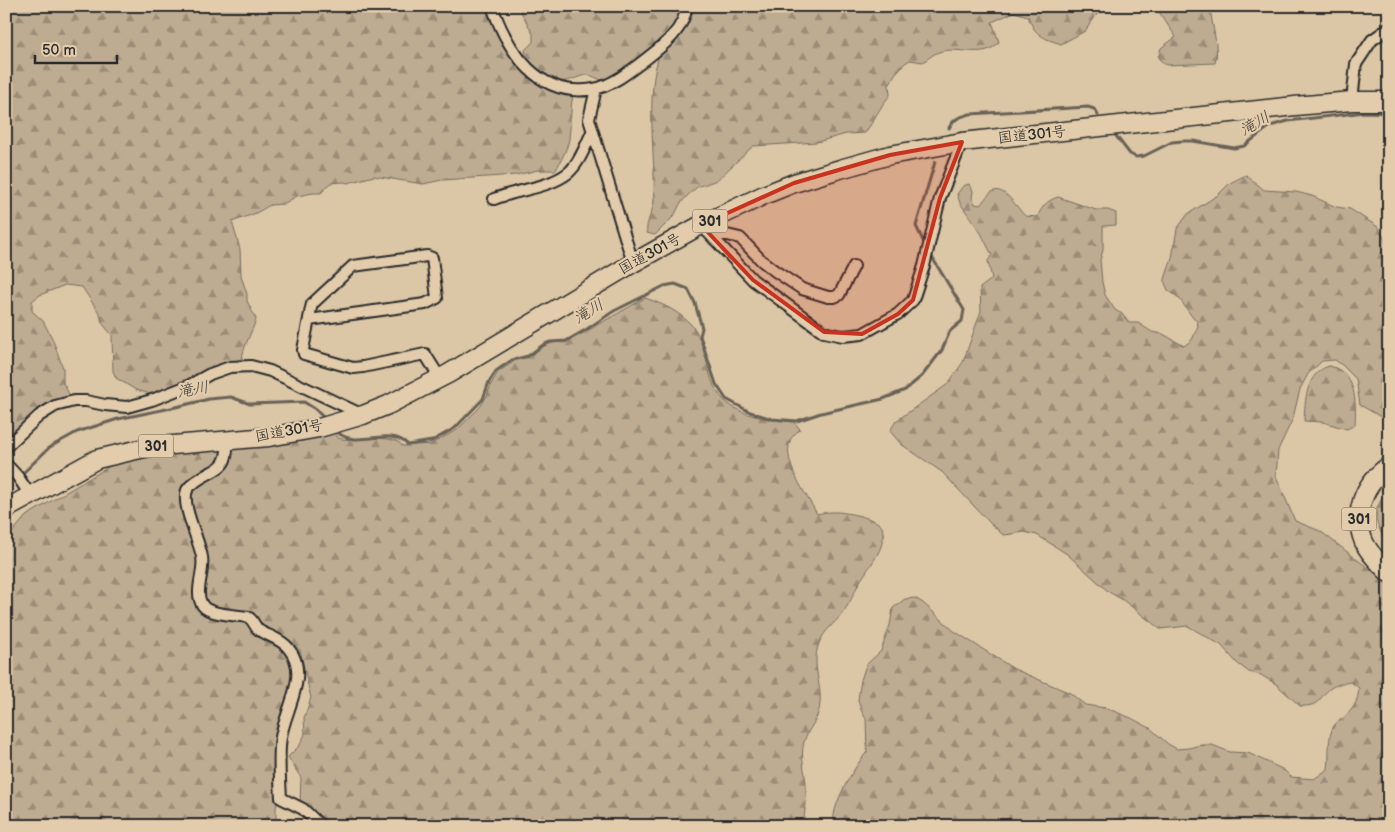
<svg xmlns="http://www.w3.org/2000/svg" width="1395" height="832" viewBox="0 0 1395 832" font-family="'Balsamiq Sans','Klee One',sans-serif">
<defs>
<pattern id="forest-firs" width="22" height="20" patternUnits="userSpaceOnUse" patternTransform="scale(1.25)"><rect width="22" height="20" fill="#beac92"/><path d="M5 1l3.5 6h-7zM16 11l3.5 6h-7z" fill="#9b8c77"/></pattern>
</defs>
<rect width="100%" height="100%" fill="#dbc6a6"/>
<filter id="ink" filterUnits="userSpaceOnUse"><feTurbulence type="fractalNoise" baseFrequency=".02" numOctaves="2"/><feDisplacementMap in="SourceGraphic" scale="10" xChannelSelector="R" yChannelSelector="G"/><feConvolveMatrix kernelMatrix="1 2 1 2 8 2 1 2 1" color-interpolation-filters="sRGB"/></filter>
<g filter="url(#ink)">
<path fill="url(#forest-firs)" stroke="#746c5e" d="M6 6H489L515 57 573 94C570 109 571 124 569 139 567 150 561 160 556 170H538L516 175 442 180 423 184 374 176 348 183 344 182 330 183 321 193H313L297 196 283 204 270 205 256 213 232 222 240 249 241 276 247 294V301L256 319C252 333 244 344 242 359L218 366 190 381 151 394 136 390 116 378 113 371 112 335 102 323 100 314 82 287 65 285 40 295 32 301V311L43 321 52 338 63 368V383L70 396C44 406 26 421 6 439Z
M518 6H679L680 7C679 20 674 28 666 38 661 44 653 45 647 50 636 58 617 79 603 80 598 80 593 75 588 75 581 75 573 80 566 81 545 83 528 69 525 50L533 42V34Z
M690 6H1108L1106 10 1098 13 1085 31 1061 44C1043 38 1035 36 1028 16L1014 12 992 22 999 42C986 59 960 47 943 51 935 52 929 58 923 62L910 60 905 63 895 74 889 85 890 95C880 106 874 121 865 133L846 134 817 142 753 146 717 180 697 187 687 196 680 204 674 216 655 235 647 233C645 222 654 211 654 200 656 158 644 90 661 51 667 36 681 20 690 6Z
M1155 6H1210C1211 23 1220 50 1215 63L1166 65 1158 58 1161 48 1176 37Z
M1246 175 1264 190 1296 192 1312 196 1336 207 1350 209 1378 227 1389 247V417L1385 419 1360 405 1356 379 1342 365 1335 360 1322 361 1308 374 1300 389 1293 418 1278 450 1276 476 1295 521 1320 531 1389 584V826H835C827 811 856 764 867 752L866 719 861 710 858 700 861 680 866 665 881 651 890 625 893 608 905 599 915 598 923 603 954 631 1014 669 1070 693 1085 705 1106 708 1131 718 1150 728 1168 744 1177 749 1189 748 1200 745H1212L1230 752 1248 753 1284 770 1291 777 1314 779 1328 769C1330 756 1327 736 1334 726 1336 723 1339 720 1343 718 1353 710 1358 702 1359 688L1351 682C1345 683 1339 684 1334 686 1318 695 1323 707 1300 706L1276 684 1261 675 1249 672 1237 663 1221 645 1188 626 1160 629 1123 600 1109 592 1067 554 1037 535 1024 532 1005 535 1002 534 990 523 942 472 901 444 890 431 896 421 948 384 963 362 981 311 980 288 992 279 988 261 992 255 981 233 960 203 957 194 963 186 969 184 973 191 972 198 975 204 980 205C984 201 988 193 994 191 1005 187 1018 209 1025 216L1037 217C1043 206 1046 201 1058 197L1096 210H1108L1116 213V225L1103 226V250L1100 260 1102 282 1105 295 1115 310 1122 314 1129 323H1138L1152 332 1163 334 1184 346 1192 340 1198 326 1197 321 1193 318 1179 298 1168 290 1165 283V279L1172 258 1177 229 1188 214 1218 195 1230 183Z
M645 298C663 304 681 312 694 328 700 336 703 350 706 360 709 368 710 378 714 386 727 415 766 420 794 422L800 429C797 432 791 437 790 441 782 463 807 495 817 514 822 513 827 512 832 512 842 511 878 518 882 527 889 547 866 569 858 585 853 595 849 605 841 615 834 624 825 630 820 641 810 662 822 683 820 704 818 723 808 727 804 742 800 757 805 770 806 784 807 798 804 812 804 826H317L300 803 301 778 288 757 300 745 305 734 304 718 311 698 300 650 291 643 259 626 215 610 205 604 190 511 189 497 195 485 233 447 335 432 338 438C358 444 390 431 403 446L431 444 457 430 480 407 487 396 491 384 498 372 516 360 528 357 546 345 556 342 565 343 571 340Z
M1329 366C1357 372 1356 402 1355 425L1347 429 1323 422 1304 421C1305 400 1306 373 1329 366Z
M221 448 224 451 219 464 184 490 199 557 198 602 245 619 287 651 294 672 280 727 279 794 276 808V826H6V544L10 535 26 516 110 466 135 457Z
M1389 484V553L1385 549 1384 540 1376 520 1377 508Z"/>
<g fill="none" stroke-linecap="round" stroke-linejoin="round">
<path stroke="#696257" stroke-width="3" d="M949 128C954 118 960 117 970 114L1088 107 1094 109 1098 115
M1116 136 1130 154 1136 157 1144 156 1172 142 1183 141H1193L1234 148 1244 146 1270 126 1288 121 1365 112 1389 113
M926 247 916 226 935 162
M335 430C356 452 389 424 408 445L432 441 455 428 483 399 489 382 496 371 512 360 528 356 543 345 550 342 566 341 587 329 614 311 664 286 675 284 688 289 695 303 702 328 700 336 716 384 726 399 750 412 772 419 797 421 821 413 883 399 905 390 922 376 942 350 950 331 962 321 964 310 930 254
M6 481 24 472 50 447 77 432 118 419 176 407 209 399 231 397 250 404 304 402 315 409 326 420"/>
<g stroke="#2b2b2b" stroke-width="14">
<path id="street" d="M492 6C508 52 539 99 594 89 612 86 633 69 646 59 665 44 683 31 687 6
M596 89 589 119 633 263
M1352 101 1356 64 1372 40 1389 28
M494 199C516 190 549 188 568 173 579 164 586 145 592 132
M701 225 753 280 824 332 843 336 862 334 898 314 913 300 924 266 940 198 962 142
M714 239 723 234 740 238 762 261 775 271 802 289 828 297H834L839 295 854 266
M309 320 425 304 437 298 432 258 427 256 353 266 312 304 311 308 303 350 304 354 353 368 363 367 425 354 440 378
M227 440C229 472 215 467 195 482 192 485 189 486 187 490 181 506 199 539 202 557 205 572 193 593 203 606 210 615 237 615 248 617 254 620 254 627 260 631 269 636 283 640 289 649 310 674 285 710 281 737 278 757 280 778 281 798L303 809 321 826
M6 447 39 416 55 406 74 401H86L105 405 127 407 152 400 190 385 210 374 230 367 251 366 270 371 363 415
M6 464 18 477 30 495"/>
</g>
<g stroke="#2b2b2b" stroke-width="21">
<path id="highway" d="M1389 466C1364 483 1352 513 1364 542 1369 554 1380 563 1389 573
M6 509 97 459 149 447 269 437 319 428 363 415 388 405 448 374 633 263 701 225 764 195 794 183 840 169 890 155 962 142 1295 106 1352 101H1389"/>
</g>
<use href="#street" stroke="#e2ccab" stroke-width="10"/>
<use href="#highway" stroke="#e2ccab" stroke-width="18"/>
</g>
</g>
<path fill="#c8321e" fill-opacity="0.2" stroke="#c8321e" stroke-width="4" stroke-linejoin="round" d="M962 142 940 198 913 300 898 314 862 334 824 332 753 280 701 225 794 183 890 155Z"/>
<g text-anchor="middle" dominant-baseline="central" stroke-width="4.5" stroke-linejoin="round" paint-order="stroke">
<g fill="#e2ccab" stroke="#625b51" stroke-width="1">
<rect x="692.5" y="209.5" width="35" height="23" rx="4"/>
<rect x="138.5" y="434.5" width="35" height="23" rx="4"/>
<rect x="1341.5" y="507.5" width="35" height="23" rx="4"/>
</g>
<g font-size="14" font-weight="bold" fill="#2b2b2b">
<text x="710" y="221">301</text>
<text x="156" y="446">301</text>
<text x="1359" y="519">301</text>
</g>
<g font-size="15" fill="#2b2b2b" stroke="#e2ccab">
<text transform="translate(1032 135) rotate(-6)">国道301号</text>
<text transform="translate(650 254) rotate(-29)">国道301号</text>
<text transform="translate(289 431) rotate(-10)">国道301号</text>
</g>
<g font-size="16" font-style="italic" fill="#403d3a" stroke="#e2ccab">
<text transform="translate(1255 124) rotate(-30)">滝川</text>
<text transform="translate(589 312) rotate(-31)">滝川</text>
<text transform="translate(193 390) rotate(-10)">滝川</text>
</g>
</g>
<rect width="1395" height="832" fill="none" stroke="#e2ccab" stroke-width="25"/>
<rect x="12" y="12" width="1370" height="807" fill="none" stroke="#2b2b2b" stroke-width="2" filter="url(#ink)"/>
<path d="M35 55v8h82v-8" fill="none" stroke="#2b2b2b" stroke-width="2.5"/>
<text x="42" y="55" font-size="15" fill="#2b2b2b" stroke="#e2ccab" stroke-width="4" paint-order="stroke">50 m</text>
</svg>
